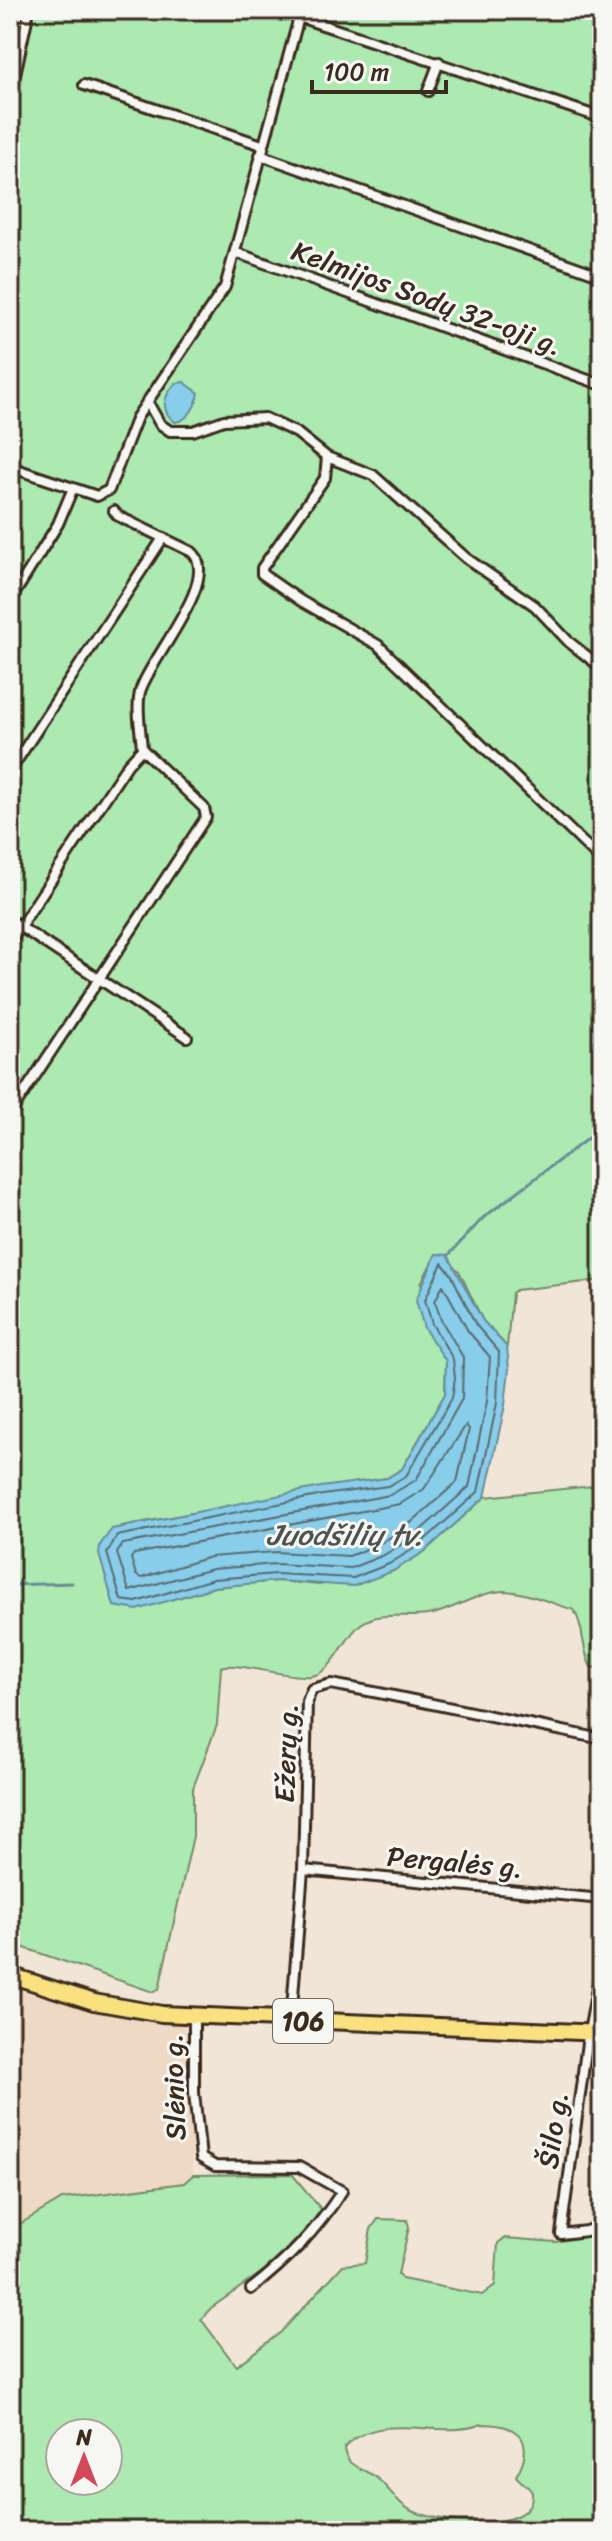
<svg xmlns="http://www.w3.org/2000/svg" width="612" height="2541" viewBox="0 0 612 2541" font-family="Sriracha,sans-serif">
<rect width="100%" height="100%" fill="#f1e5d7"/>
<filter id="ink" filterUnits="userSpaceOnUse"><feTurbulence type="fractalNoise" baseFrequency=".0125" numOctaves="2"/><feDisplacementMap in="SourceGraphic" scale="16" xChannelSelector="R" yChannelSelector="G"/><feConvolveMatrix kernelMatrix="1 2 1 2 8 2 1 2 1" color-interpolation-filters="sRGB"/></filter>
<g filter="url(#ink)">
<path fill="#eed9c4" d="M10 1979 115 2013 148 2020 185 2022 193 2175 184 2183 62 2199 10 2230Z"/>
<path fill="#aceab1" stroke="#748a68" stroke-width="2" fill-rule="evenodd" d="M10 10H602V1280L516 1290 512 1293 507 1347 483 1321 459 1271 436 1254 421 1283 446 1361 445 1394 402 1469 387 1478 122 1526 177 1598 214 1587 277 1581 319 1585 393 1571 424 1552 485 1497 602 1485V1669L591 1667C581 1649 585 1628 574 1610 553 1604 525 1591 503 1591 480 1592 456 1608 433 1614 410 1620 382 1609 361 1624 344 1637 334 1673 311 1676 289 1679 235 1661 221 1667L217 1725 193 1788V1836L159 1989 153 1992 10 1943Z
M292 2174 321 2209 292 2251 211 2308 201 2319 236 2366 281 2332 343 2265 365 2263 371 2229 378 2219 407 2220 409 2227 398 2274 402 2279 482 2295 495 2285 498 2243 505 2238 556 2242 602 2233V2531H10V2230L62 2199 184 2183 193 2175ZM482 2424C518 2424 537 2440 516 2476 520 2482 531 2487 532 2493 534 2537 432 2521 410 2510 395 2502 388 2485 374 2476 360 2467 346 2467 344 2448 381 2408 439 2441 482 2424ZM60 2433H108V2481H60Z"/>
<path fill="#88cdea" stroke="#698c98" stroke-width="2" d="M184 382 199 393C196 406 188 421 175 422 159 410 164 395 176 383Z
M436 1254 448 1255 483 1321 507 1347 509 1369 505 1405 485 1497 424 1552 393 1571 354 1586 277 1581 214 1587 137 1610 114 1606 99 1554 100 1545 112 1529 321 1487 387 1478 402 1469 445 1394 446 1361 424 1328 416 1300Z"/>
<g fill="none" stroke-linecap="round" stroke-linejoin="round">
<path stroke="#5a6b70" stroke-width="2" d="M442 1263 451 1274 476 1325 499 1352 497 1403 478 1492 418 1546 389 1564 353 1578 276 1574 213 1579 136 1602 121 1600 107 1553 117 1536 323 1495 388 1486 406 1476 452 1398 455 1378 453 1359 432 1324 425 1300Z
M443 1285 468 1331 490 1357 487 1401 469 1487 412 1538 384 1555 351 1568 276 1564 212 1569 129 1591 117 1553 123 1544 390 1495 416 1480 462 1399 463 1357 441 1320 435 1301Z
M466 1425 469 1429 457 1482 405 1528 379 1544 349 1556 275 1552 210 1557 141 1578 136 1575 131 1558 134 1554 400 1504 424 1489Z"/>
<path stroke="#698c98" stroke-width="3" d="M448 1256 483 1218 591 1136 602 1123
M10 1585 72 1583"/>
<g stroke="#3b2a1e" stroke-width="14">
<path id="street" d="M278 10 602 118
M595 10 602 12
M84 85 262 145
M428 91 439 62
M11 93 29 10
M260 155 602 276
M237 253 602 385
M147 401 160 424 170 431H193L224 420 265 418 297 433 327 457 373 475 466 558 535 606 569 642 602 668
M327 457 325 478 262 568V574L301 601 378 645 602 861
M10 467 97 496 109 490 137 417 225 287 301 10
M10 601 58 524 73 488
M10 771 163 538
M10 920 187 1037
M10 942 128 764 142 749
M10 1114 206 817 204 808 142 749C141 731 136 710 140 692 148 661 222 579 192 552L118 516 114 511
M303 1870 602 1899
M602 1961 587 2043 561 2234 586 2231 602 2225
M194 2017V2093L201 2158 215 2166 299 2167 342 2191C316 2231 288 2260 251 2289
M291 2021 303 1870 307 1701 312 1689 331 1684 379 1693 602 1739"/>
</g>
<g stroke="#3b2a1e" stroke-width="20">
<path id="primary" d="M10 1975 94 2002 162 2014 602 2033"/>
</g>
<use href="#street" stroke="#f6f6f2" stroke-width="8"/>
<use href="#primary" stroke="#fae180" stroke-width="14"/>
</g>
</g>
<g text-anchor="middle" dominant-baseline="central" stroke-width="6" stroke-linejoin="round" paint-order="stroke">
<rect fill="#f6f6f2" stroke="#73675e" stroke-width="2" x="273" y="1999" width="60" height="44" rx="6"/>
<g font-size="26" font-weight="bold" fill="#3b2a1e">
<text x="303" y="2021">106</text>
</g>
<g font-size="28" fill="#3b2a1e" stroke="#f6f6f2">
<text transform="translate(427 298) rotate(20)">Kelmijos Sodų 32-oji g.</text>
<text transform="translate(286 1753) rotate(-88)">Ežerų g.</text>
<text transform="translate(455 1862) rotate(5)">Pergalės g.</text>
<text transform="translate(174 2087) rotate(-92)">Slėnio g.</text>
<text transform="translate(553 2130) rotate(-82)">Šilo g.</text>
</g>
<g font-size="30" font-style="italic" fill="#4e5351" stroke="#f6f6f2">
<text x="345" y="1535">Juodšilių tv.</text>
</g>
</g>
<rect width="612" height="2541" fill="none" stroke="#f6f6f2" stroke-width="40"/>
<rect x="20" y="20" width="572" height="2501" fill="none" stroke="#3b2a1e" stroke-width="3" filter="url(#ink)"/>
<g transform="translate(84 2457)"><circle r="38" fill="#f6f6f2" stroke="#aba49d" stroke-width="2"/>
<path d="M0-6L14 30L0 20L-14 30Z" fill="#d1495b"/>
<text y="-12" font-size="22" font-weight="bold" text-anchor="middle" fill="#3b2a1e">N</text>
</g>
<path d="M312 80v12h134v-12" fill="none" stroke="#3b2a1e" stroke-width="4"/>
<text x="324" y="80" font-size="24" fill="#3b2a1e" stroke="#f6f6f2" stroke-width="6" paint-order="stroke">100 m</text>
</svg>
